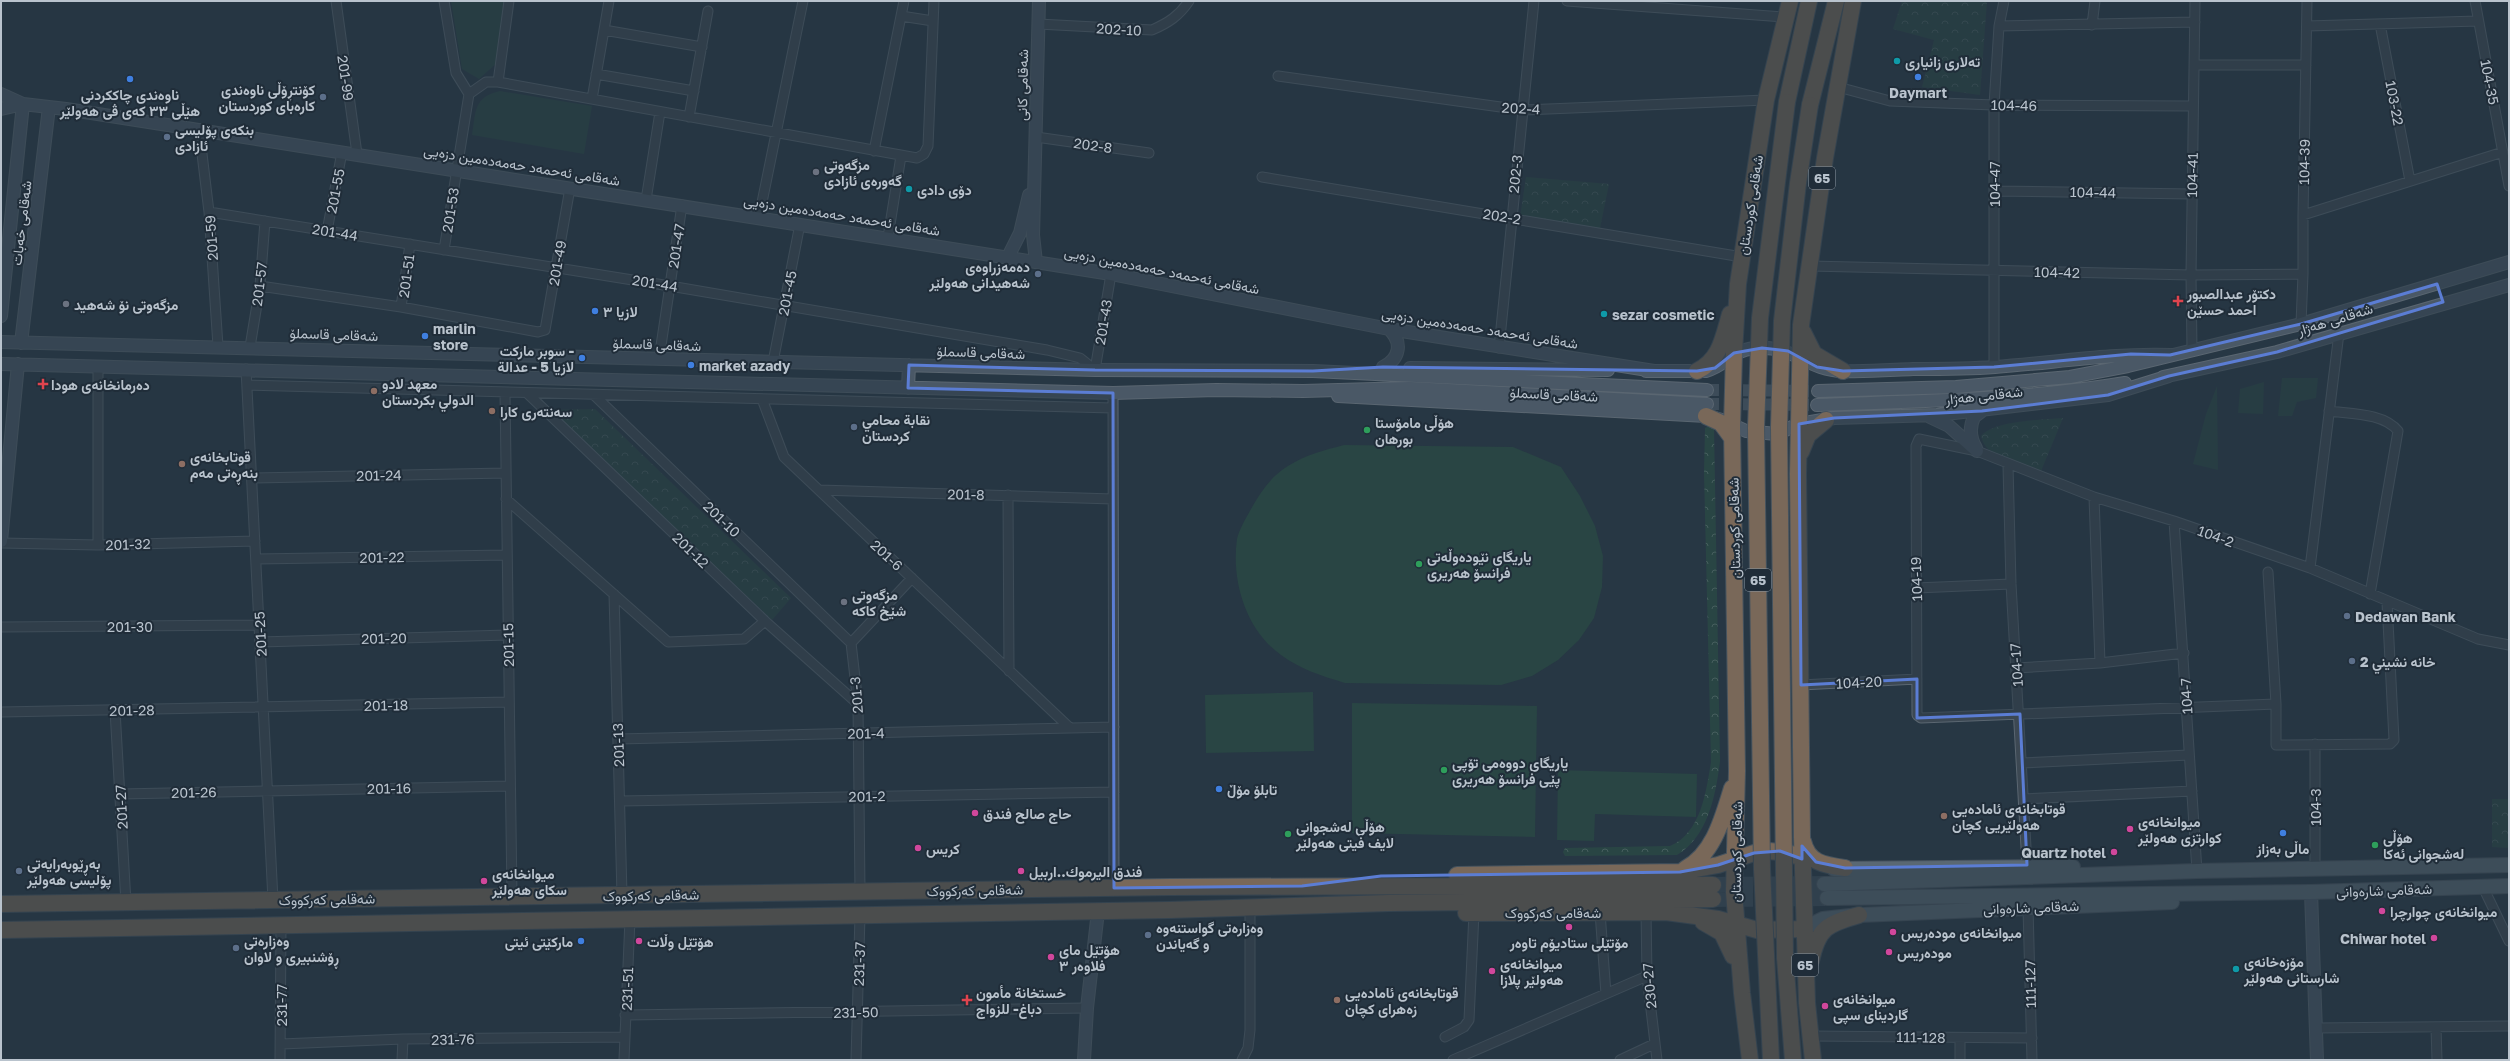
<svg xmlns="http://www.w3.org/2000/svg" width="2510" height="1061" viewBox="0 0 2510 1061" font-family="'Golos Text',Vazirmatn,sans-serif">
<defs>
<pattern id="forest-crowns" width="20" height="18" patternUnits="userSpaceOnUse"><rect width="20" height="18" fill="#294544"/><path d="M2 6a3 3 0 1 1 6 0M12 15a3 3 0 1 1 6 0" fill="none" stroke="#465e5e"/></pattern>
</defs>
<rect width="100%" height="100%" fill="#273744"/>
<path fill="#294544" d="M451 1H505L498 62 479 79 462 69Z
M500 91 592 106 584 154 472 135C476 112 473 97 500 91Z
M2282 378H2318L2316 398 2297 402 2292 416H2278Z
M2264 382 2263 414 2238 413 2240 389Z
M2217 386 2218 470 2193 464 2206 414Z
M1344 445 1513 447 1561 467 1580 496 1595 526 1603 556 1602 587 1594 618 1579 640 1558 660 1532 676 1501 685 1345 683C1322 676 1300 669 1281 655 1246 630 1231 581 1237 539 1239 530 1246 518 1251 509 1260 493 1271 476 1288 466 1305 455 1325 450 1344 445Z
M1313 692 1314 751 1206 753 1205 695Z
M1352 703 1537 706 1535 837 1352 833Z
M1558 770 1697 774 1696 817 1595 814 1594 841 1557 840Z"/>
<path fill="url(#forest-crowns)" d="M1902 1H1987L1980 95 1922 87 1934 40 1893 29Z
M1526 177 1609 184 1599 233 1520 217Z
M595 409 791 598 772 620 548 410Z
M2063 418 2041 471C2021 464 1986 460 1981 436 1994 420 2043 420 2063 418Z
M1709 426 1714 428 1720 761C1716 794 1708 837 1677 855L1565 856 1563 852 1565 848 1670 846C1701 833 1706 792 1711 762L1704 473 1705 428Z
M2492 799H2509V848L2492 847Z"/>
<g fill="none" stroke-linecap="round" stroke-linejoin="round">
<path stroke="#3d4c59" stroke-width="12" stroke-dasharray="12 6" stroke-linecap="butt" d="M1707 390 1818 391
M1707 404 1817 405"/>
<path stroke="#3d4c59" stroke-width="16" stroke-dasharray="16 8" stroke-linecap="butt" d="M1713 885 1824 884
M1713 899 1827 898"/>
<g stroke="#5a6671" stroke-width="11">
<path id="street" d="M336 1 357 154
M1567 1 1784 17
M2475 1 2509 186
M901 16 933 21
M1038 24 1152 30C1168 23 1179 16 1189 1
M2380 24 2410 181
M2092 25 2095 1
M1999 26 2195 22
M2307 26 2478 21
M604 30 702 47
M2194 65H2306
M596 74 694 91
M1278 76 1522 110 1766 100
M498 82 509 1
M1838 87 1890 101 1994 105 2192 106
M469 94 486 82H498L917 158 924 154 928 146 934 1
M592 99 609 1
M689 117 708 11
M199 129 209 212 218 346
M1036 137 1149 153
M874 151 904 1
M1262 177 1742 257
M1994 191 2192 194
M646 200 660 112
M209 212 670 286 1047 350 1080 358 1095 370 1111 274
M2303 215 2503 152
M759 217 803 1
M327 231 342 152
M888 237 901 156
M444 250 469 94 456 73 444 1
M1810 266 2191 275 2303 274
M260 286 401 307 538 332 545 330 570 188
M401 307 410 244
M2301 324 2303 274V215L2307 1
M250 347 260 286 265 221
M1499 348 1534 1
M2192 350 2191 275 2195 1
M659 359 682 205
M773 362 800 224
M1994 367V105L1999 26 2004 1
M246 369 273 900
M248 385 1113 408
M505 392 512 897
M527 393 765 621 858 704
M1113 393 1114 888
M594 395 851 643
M762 399 784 457 1070 728
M2329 411C2351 414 2384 413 2398 431L2370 594
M2008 465 2011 584 2027 865
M252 478 506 473
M819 490 1113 499
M1008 495 1009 671
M2094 497 2100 663
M506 499 668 642 744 639 765 621
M2174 521 2197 871
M1 543 98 545 255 541
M98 545V366
M256 559 507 555
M2310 568 2339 333
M2268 572 2276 704V745L2390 744 2394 740 2387 602
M1916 588 2011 584
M614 594 622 895
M1 627 259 625
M260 642 508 635
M851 643 858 704 860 892
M851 643 912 578
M2016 668 2100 663 2184 653
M1801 685 1917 679
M2276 704 1921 718 1917 715 1916 446 1919 439 1977 451 2094 497 2174 521 2310 568 2478 639 2509 645
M115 710 126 903
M1 712 509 702
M618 739 1114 727
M2022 763 2189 755
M120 794 510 786
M2024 799 2192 791
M620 801 1114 792
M2315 869V744
M2483 887 2509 941
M2028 907 2032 1060
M1600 912 1606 994
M1646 912 1647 976 1657 1060
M625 1015 1087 1008
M2436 1027 2437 1060
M2317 1028 2509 1026
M1810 1036 2032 1038
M1445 1037 1464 1027 1469 1020 1474 913
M1960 1038V1060
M281 1044 403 1039 625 1037
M280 1060 281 925
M402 1060 403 1039
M624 1060 630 919
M856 1060 860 915
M1242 1060 1248 1048 1250 1030V908
M1453 1060 1647 976
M1620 1060 1654 1044"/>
</g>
<g stroke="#5a6671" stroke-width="14">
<path id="secondary" d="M1 94 23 104 66 109 1111 274 1389 329 1654 371
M1 109 23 104
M1008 257 1020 233 1029 195
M1036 262 1033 235 1039 1
M1 316 23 104
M1 342 1095 370 1313 371 1707 390
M21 343 49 107
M1 364 1113 393 1216 390 1303 391 1410 388 1707 404
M1383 367C1400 359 1403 342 1389 329
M1410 368 1608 370
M1646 371H1706C1727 365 1729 351 1755 348 1795 345 1806 370 1843 371 1866 372 1890 370 1913 369 1940 369 1968 369 1995 367 2053 363 2111 353 2170 355
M2163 377 2277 352 2509 285
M908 388 909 365
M1818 391 1956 387 2070 377 2128 366 2301 324 2509 262
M1338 396 1706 416 1722 420 1746 431 1776 434 1799 424 1834 418 1937 415 2108 395 2169 376
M1817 405C1919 401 2024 400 2125 383
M1930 417 1949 426 1977 451
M1976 448C1970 438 1969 428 1974 417L1982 411
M1 541 18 364
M2311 892 2317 1060
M1084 1060 1087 1008 1098 911"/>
</g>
<g stroke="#485460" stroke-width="16">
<path id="primary" d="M1834 869 2073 867
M1824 884 2197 871 2509 865
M1827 898 2311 892 2509 886
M1804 928 1823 919 1859 915 2172 902"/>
</g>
<g stroke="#46535e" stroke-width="18">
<path id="highway" d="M1787 102 1809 1
M1810 105 1836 1
M1803 332 1814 354 1843 371
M1697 371C1720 360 1723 338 1730 314
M1706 416 1721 423 1732 438
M1801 452 1808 435 1826 420
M1803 841C1808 863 1824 865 1845 868
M1685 869C1714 854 1723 817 1732 788
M1457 875 1680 872 1718 865 1754 853 1769 851 1789 853 1796 856
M1 904 1169 887 1713 885
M1466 913 1666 912 1718 919 1757 930 1799 929
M1703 922 1722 933 1733 956
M1 930 1169 910 1389 903 1713 899
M1811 961C1818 928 1827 924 1859 915
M1750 1060 1742 993 1734 892 1737 771 1732 426 1734 353 1738 284 1766 100 1790 1
M1813 1060 1807 1003 1802 837 1798 474 1801 325 1825 158 1853 1"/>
</g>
<use href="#street" stroke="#3c4853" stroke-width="9"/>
<use href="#secondary" stroke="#4a5866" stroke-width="12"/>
<use href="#primary" stroke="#5a6873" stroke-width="14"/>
<use href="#highway" stroke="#796859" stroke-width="16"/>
<g stroke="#46535e" stroke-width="18" stroke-linecap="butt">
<path id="highway-bridge" d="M1771 1060 1762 869 1756 428 1760 318 1787 102
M1793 1060 1785 958 1779 427 1782 321 1798 183 1810 105"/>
</g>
<use href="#highway-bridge" stroke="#796859" stroke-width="16"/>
</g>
<path d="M0 0H2510V1061H0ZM2437 284 2443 302 2277 352 2169 376 2108 395 1982 411 1834 418 1799 424 1801 685 1917 679V718L2020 714 2027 865 1845 868 1816 862 1802 846V859L1780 851 1754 853 1718 865 1680 872 1381 876 1302 886 1114 888 1113 393 908 388 909 365 1095 370 1313 371 1383 367 1697 371 1715 368 1734 353 1762 348 1788 351 1817 367 1843 371 1994 367 2131 354 2170 355 2301 324Z" fill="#273744" fill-opacity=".55" fill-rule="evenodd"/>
<path fill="none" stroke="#5b7dd4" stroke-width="3" stroke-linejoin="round" d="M2437 284 2443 302 2277 352 2169 376 2108 395 1982 411 1834 418 1799 424 1801 685 1917 679V718L2020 714 2027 865 1845 868 1816 862 1802 846V859L1780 851 1754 853 1718 865 1680 872 1381 876 1302 886 1114 888 1113 393 908 388 909 365 1095 370 1313 371 1383 367 1697 371 1715 368 1734 353 1762 348 1788 351 1817 367 1843 371 1994 367 2131 354 2170 355 2301 324Z"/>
<g fill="#0f9aa8" stroke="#202d39" stroke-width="1.5">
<circle cx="1897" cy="61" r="4"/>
<circle cx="909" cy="189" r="4"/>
<circle cx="1604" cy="314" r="4"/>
<circle cx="2236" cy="969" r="4"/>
</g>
<g fill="#3f7fe0" stroke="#202d39" stroke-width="1.5">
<circle cx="1918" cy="77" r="4"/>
<circle cx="130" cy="79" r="4"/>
<circle cx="595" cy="311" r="4"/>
<circle cx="425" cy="336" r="4"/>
<circle cx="582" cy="358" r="4"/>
<circle cx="691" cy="365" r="4"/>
<circle cx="1219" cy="789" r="4"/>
<circle cx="2283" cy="833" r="4"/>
<circle cx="581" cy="941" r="4"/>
</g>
<g fill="#5c6f8a" stroke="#202d39" stroke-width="1.5">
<circle cx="323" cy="97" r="4"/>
<circle cx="167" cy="137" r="4"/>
<circle cx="1038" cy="274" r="4"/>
<circle cx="854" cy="427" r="4"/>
<circle cx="2347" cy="616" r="4"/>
<circle cx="2352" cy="661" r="4"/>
<circle cx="19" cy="871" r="4"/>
<circle cx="1148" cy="935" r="4"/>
<circle cx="236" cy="948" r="4"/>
</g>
<g fill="#6b7280" stroke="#202d39" stroke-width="1.5">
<circle cx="816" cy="172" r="4"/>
<circle cx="66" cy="304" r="4"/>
<circle cx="844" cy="602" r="4"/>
</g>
<g fill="#e0444e" stroke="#202d39" stroke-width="1.5">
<path d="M2176 295h4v4h4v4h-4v4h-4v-4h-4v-4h4z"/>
<path d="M41 378h4v4h4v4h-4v4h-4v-4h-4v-4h4z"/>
<path d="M965 994h4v4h4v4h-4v4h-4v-4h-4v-4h4z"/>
</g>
<g fill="#8d6e63" stroke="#202d39" stroke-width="1.5">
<circle cx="374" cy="391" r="4"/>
<circle cx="492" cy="411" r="4"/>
<circle cx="182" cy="464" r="4"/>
<circle cx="1944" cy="816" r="4"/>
<circle cx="1337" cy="1000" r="4"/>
</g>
<g fill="#2e9e5b" stroke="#202d39" stroke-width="1.5">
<circle cx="1367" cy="430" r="4"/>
<circle cx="1419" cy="564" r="4"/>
<circle cx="1444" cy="770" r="4"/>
<circle cx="1288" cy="834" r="4"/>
<circle cx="2375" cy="845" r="4"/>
</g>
<g fill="#d1479c" stroke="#202d39" stroke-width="1.5">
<circle cx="975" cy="813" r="4"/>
<circle cx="2130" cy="829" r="4"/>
<circle cx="918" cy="848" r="4"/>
<circle cx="2114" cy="852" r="4"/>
<circle cx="1021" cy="871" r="4"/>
<circle cx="484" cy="881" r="4"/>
<circle cx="2382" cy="911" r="4"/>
<circle cx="1569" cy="927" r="4"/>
<circle cx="1893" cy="932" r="4"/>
<circle cx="2434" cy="938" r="4"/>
<circle cx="639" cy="941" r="4"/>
<circle cx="1889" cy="952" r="4"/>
<circle cx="1051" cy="957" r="4"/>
<circle cx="1492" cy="971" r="4"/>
<circle cx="1825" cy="1006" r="4"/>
</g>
<g text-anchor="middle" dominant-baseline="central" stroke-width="4" stroke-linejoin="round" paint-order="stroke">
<g fill="#202d39" stroke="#8b96a1" stroke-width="1">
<rect x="1809" y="167" width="26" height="22" rx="3"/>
<rect x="1745" y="569" width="26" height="22" rx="3"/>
<rect x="1792" y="954" width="26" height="22" rx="3"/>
</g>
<g font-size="13" font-weight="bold" fill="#b9c3cd">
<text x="1822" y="178">65</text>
<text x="1758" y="580">65</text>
<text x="1805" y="965">65</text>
</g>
<g font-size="14" fill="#b9c3cd" stroke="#202d39">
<text transform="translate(1119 29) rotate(3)">202-10</text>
<text transform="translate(346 78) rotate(82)">201-99</text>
<text transform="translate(2490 82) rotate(79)">104-35</text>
<text transform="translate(1022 85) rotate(-89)">شەقامی کانی</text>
<text transform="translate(2395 103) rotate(79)">103-22</text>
<text transform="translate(2014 105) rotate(1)">104-46</text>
<text transform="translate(1521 108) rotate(3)">202-4</text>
<text transform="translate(1093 145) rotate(8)">202-8</text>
<text transform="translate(2304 162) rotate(-89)">104-39</text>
<text transform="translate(522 165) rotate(9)">شەقامی ئەحمەد حەمەدەمین دزەیی</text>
<text transform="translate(1515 174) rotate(-84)">202-3</text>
<text transform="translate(2192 175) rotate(-89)">104-41</text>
<text transform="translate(1994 184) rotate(-90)">104-47</text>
<text transform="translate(335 191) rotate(-79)">201-55</text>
<text transform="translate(2093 192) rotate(1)">104-44</text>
<text transform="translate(1750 205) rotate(-81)">شەقامی کوردستان</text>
<text transform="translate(450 210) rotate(-81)">201-53</text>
<text transform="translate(842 215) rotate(9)">شەقامی ئەحمەد حەمەدەمین دزەیی</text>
<text transform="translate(1502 216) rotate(9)">202-2</text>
<text transform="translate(21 223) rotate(-83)">شەقامی خەبات</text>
<text transform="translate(335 232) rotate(9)">201-44</text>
<text transform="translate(211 238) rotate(-94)">201-59</text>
<text transform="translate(676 246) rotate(-81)">201-47</text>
<text transform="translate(557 263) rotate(-80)">201-49</text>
<text transform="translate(1162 270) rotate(11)">شەقامی ئەحمەد حەمەدەمین دزەیی</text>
<text transform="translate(2057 272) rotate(1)">104-42</text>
<text transform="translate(406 276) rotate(-82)">201-51</text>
<text transform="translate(655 283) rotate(9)">201-44</text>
<text transform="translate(259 284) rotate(-83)">201-57</text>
<text transform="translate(787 293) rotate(-79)">201-45</text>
<text transform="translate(2335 319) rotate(-17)">شەقامی هەژار</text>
<text transform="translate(1103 322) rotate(-81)">201-43</text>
<text transform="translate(1480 328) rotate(9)">شەقامی ئەحمەد حەمەدەمین دزەیی</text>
<text transform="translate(334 334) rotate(2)">شەقامی قاسملۆ</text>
<text transform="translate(657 344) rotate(2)">شەقامی قاسملۆ</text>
<text transform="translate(981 352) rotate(2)">شەقامی قاسملۆ</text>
<text transform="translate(1554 394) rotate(3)">شەقامی قاسملۆ</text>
<text transform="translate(1984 395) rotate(-6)">شەقامی هەژار</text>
<text transform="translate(379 475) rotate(-1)">201-24</text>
<text transform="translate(966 494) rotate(1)">201-8</text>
<text transform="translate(722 519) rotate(44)">201-10</text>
<text transform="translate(1734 528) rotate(-91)">شەقامی کوردستان</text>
<text transform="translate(2216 536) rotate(20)">104-2</text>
<text transform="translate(128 544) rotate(-2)">201-32</text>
<text transform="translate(691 550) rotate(44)">201-12</text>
<text transform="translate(887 555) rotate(43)">201-6</text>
<text transform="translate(382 557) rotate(-1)">201-22</text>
<text transform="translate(1916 579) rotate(-92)">104-19</text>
<text x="130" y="626">201-30</text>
<text transform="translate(260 634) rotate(-93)">201-25</text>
<text transform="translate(384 638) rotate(-1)">201-20</text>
<text transform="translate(508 645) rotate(-91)">201-15</text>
<text transform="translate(2016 665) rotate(-94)">104-17</text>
<text transform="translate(1859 682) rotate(-3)">104-20</text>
<text transform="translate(856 695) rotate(-95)">201-3</text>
<text transform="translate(2186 696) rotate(-93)">104-7</text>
<text transform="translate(386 705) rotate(-1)">201-18</text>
<text transform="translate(132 710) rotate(-1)">201-28</text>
<text transform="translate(866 733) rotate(-1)">201-4</text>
<text transform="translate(618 745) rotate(-92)">201-13</text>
<text transform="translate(389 788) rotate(-1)">201-16</text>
<text transform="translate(194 792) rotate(-1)">201-26</text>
<text transform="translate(867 796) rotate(-1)">201-2</text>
<text transform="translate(121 807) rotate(-93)">201-27</text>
<text transform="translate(2315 807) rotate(-90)">104-3</text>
<text transform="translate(1736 852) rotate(-89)">شەقامی کوردستان</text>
<text transform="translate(975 890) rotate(-1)">شەقامی کەرکووک</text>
<text transform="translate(2384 890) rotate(-2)">شەقامی شارەوانی</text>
<text transform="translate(651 895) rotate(-1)">شەقامی کەرکووک</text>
<text transform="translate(327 899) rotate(-1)">شەقامی کەرکووک</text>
<text transform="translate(2031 907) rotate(-2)">شەقامی شارەوانی</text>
<text x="1553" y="912">شەقامی کەرکووک</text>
<text transform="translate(859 964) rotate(-88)">231-37</text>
<text transform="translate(2030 984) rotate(-91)">111-127</text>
<text transform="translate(1649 986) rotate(-95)">230-27</text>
<text transform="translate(627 989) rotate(-88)">231-51</text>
<text transform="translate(281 1005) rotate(-90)">231-77</text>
<text transform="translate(856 1012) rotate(-1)">231-50</text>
<text transform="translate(1921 1037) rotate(1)">111-128</text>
<text transform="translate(453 1039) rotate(-1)">231-76</text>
</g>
<g font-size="14" font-weight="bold" fill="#b9c3cd" stroke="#202d39" text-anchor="start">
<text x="1905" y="61">تەلاری زانیاری</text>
<text x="315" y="89" text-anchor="end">کۆنتڕۆڵی ناوەندی<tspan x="315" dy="16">کارەبای کوردستان</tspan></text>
<text x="1918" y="92" text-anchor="middle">Daymart</text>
<text x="130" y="94" text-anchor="middle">ناوەندی چاککردنی<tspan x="130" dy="16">هێڵی ٣٣ کەی ڤی هەولێر</tspan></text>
<text x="175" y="129">بنکەی پۆلیسی<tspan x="175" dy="16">ئازادی</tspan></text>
<text x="824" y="164">مزگەوتی<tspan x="824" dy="16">گەورەی ئازادی</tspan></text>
<text x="917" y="189">دۆى دادى</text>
<text x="1030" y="266" text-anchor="end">دەمەزراوەی<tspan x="1030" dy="16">شەهیدانی هەولێر</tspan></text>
<text x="2187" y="293">دکتۆر عبدالصبور<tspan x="2187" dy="16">احمد حسێن</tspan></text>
<text x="74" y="304">مزگەوتی نۆ شەهید</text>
<text x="603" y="311">لازیا ٣</text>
<text x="1612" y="314">sezar cosmetic</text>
<text x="433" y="328">marlin<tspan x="433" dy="16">store</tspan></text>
<text x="574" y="350" text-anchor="end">سوبر ماركت -<tspan x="574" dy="16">لازيا 5 - عدالة</tspan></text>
<text x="699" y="365">market azady</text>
<text x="382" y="383">معهد لادو<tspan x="382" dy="16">الدولي بكردستان</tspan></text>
<text x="51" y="384">دەرمانخانەی هودا</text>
<text x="500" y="411">سەنتەری کارا</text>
<text x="862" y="419">نقابة محامي<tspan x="862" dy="16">كردستان</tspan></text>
<text x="1375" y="422">هۆڵی مامۆستا<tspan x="1375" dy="16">بورهان</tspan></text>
<text x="190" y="456">قوتابخانەی<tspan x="190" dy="16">بنەڕەتی مەم</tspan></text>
<text x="1427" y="556">یاریگای نێودەوڵەتی<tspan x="1427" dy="16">فرانسۆ هەریری</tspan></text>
<text x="852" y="594">مزگه‌وتی<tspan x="852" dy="16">شێخ كاكه</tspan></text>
<text x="2355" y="616">Dedawan Bank</text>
<text x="2360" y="661">خانه نشيني 2</text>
<text x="1452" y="762">یاریگای دووەمی تۆپی<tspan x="1452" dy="16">پێی فرانسۆ هەریری</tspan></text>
<text x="1227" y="789">تابلۆ مۆڵ</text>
<text x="1952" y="808">قوتابخانەی ئامادەیی<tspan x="1952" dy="16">هەولێریی کچان</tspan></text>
<text x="983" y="813">حاج صالح فندق</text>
<text x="2138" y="821">میوانخانەی<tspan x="2138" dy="16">کوارتزی هەولێر</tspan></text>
<text x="1296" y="826">هۆڵی لەشجوانی<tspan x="1296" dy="16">لایف فیتی هەولێر</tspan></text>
<text x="2383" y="837">هۆڵی<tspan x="2383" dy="16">لەشجوانی ئەکا</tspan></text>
<text x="926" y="848">كريس</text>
<text x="2283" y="848" text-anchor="middle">ماڵی بەزاز</text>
<text x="2106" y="852" text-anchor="end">Quartz hotel</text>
<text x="27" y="863">بەڕێوبەرایەتی<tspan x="27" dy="16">پۆلیسی هەولێر</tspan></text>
<text x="1029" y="871">فندق اليرموك..اربيل</text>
<text x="492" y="873">میوانخانەی<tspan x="492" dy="16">سکای هەولێر</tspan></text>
<text x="2390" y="911">میوانخانەی چوارچرا</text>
<text x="1156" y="927">وەزارەتی گواستنەوە<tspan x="1156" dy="16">و گەیاندن</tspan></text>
<text x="1901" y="932">میوانخانەی مودەریس</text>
<text x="2426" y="938" text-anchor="end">Chiwar hotel</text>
<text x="244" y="940">وەزارەتی<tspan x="244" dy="16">ڕۆشنبیری و لاوان</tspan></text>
<text x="573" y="941" text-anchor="end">مارکێتی ئیتی</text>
<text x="647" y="941">هۆتێل وڵات</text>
<text x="1569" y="942" text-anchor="middle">مۆتێلی ستادیۆم تاوەر</text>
<text x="1059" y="949">هۆتێل مای<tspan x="1059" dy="16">فلاوەر ٣</tspan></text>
<text x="1897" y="952">مودەریس</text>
<text x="2244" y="961">مۆزەخانەی<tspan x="2244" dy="16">شارستانی هەولێر</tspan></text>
<text x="1500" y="963">میوانخانەی<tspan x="1500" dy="16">هەولێر پلازا</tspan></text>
<text x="976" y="992">خستخانة مأمون<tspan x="976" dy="16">دباغ- للزواج</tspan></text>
<text x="1345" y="992">قوتابخانەی ئامادەیی<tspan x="1345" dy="16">زەهرای کچان</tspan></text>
<text x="1833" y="998">میوانخانەی<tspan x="1833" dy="16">گاردینای سپی</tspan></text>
</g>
</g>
<rect width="2510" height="1061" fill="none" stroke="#b9c3cd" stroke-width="4"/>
</svg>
